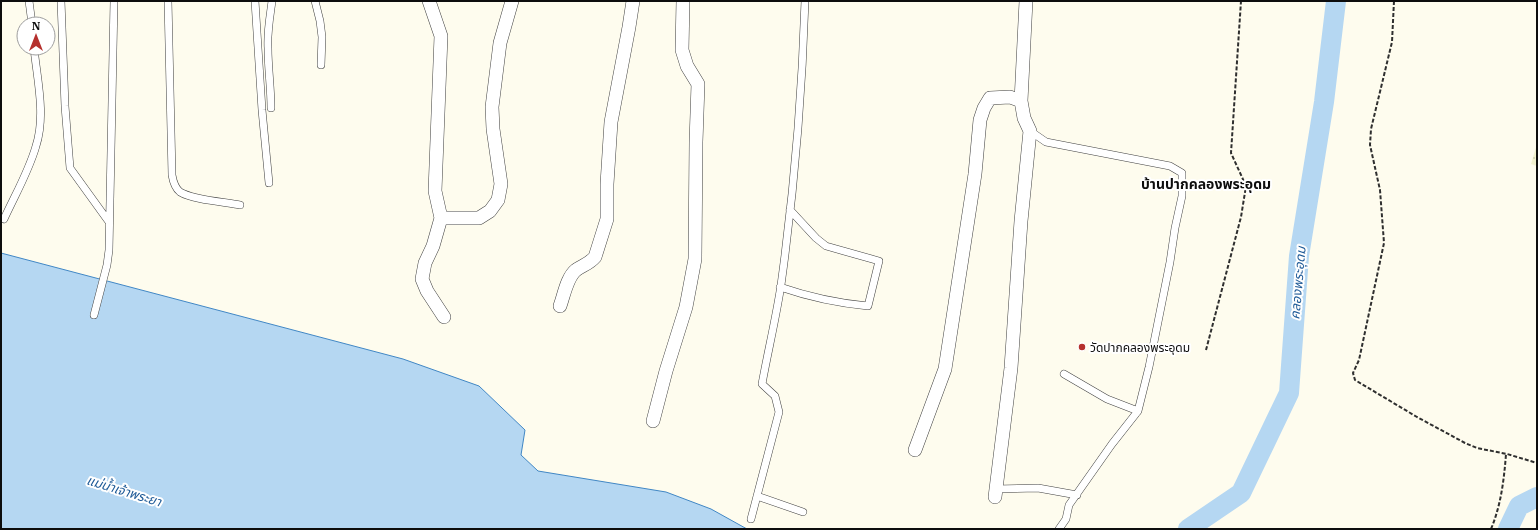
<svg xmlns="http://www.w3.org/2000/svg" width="1538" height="530" viewBox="0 0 1538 530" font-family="'IBM Plex Serif','Noto Sans Thai',serif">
<defs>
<pattern id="farmland-dots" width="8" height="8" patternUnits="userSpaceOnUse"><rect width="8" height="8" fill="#f2f2cf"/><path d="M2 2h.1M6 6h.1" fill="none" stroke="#ceceb1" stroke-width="1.8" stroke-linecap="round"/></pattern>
</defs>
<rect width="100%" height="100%" fill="#fefcee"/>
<path fill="url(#farmland-dots)" d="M1537 144V166L1531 164Z"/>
<path fill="#b5d7f2" stroke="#4187c5" d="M1 253 403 359 479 386 525 430 521 455 538 471 666 492 711 509 747 529H1Z"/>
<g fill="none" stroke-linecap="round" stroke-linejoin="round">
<path stroke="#b5d7f2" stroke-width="20" d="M1188 529 1241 493 1289 393 1299 256 1324 102 1336 1
M1508 529 1519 506 1537 497"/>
<g stroke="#404040" stroke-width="8">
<path id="service" d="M29 1 32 24
M61 1 65 106 70 168 109 222
M168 1 172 175C173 181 175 188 180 192 193 200 225 202 240 205
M255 1 262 110 269 183
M315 1 320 21 322 37 321 65
M271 108C271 88 268 68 268 48 267 32 270 17 272 1
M1030 131 1046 142 1170 166 1182 173V196L1175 228 1170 262 1149 367 1138 411 1112 444 1069 505 1066 519 1059 529
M4 219C15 195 29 171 36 146 46 115 37 79 34 48
M780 287C812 298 836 303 868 306L879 261 826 246 816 238 790 210
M94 315 107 265 109 250 114 1
M1064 374 1107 399 1138 411
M996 489 1038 488 1077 495
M757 496 803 512
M751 519 779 412 775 396 762 384C768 351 776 318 781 285 794 191 802 96 805 1"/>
</g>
<g stroke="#404040" stroke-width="14">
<path id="minor" d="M429 1 441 36 435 191 441 218 433 246 425 263 422 279 427 291 444 317
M441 218H479L490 211 498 200 501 184 493 129 492 107 500 43 512 1
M560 306C564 295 567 277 576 270 583 265 589 264 595 257L607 219V184L611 122 629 27 633 1
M653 421 666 371 686 307 695 259 696 142 698 84 687 66 682 50 683 1
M915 450 945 369 975 174 980 120 984 108 990 98 1010 97 1021 101
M995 497 1011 368 1021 221 1030 131 1024 118 1021 101 1026 1"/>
</g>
<path stroke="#2f2f2f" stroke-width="2" stroke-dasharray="4 2" stroke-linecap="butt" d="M1394 1 1392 42 1371 129 1370 145 1380 190 1384 243 1359 360 1353 373 1355 380 1417 417 1465 443 1477 448 1507 454 1537 463
M1206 350 1241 217 1246 186 1231 153 1241 1
M1491 529C1501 505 1504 480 1506 454"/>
<use href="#service" stroke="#fff" stroke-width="7"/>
<use href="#minor" stroke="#fff" stroke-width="13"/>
</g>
<circle fill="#b5302d" stroke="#fff" stroke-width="1.5" cx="1082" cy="347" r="4"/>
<g text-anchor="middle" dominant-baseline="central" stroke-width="4" stroke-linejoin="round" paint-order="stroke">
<g font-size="12" fill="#0d0d0d" stroke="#fff" text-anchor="start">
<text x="1090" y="347">วัดปากคลองพระอุดม</text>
</g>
<g font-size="13" font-style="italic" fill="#1e5a97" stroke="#fff">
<text transform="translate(1298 283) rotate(-85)">คลองพระอุดม</text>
<text transform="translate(124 491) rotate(17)">แม่น้ำเจ้าพระยา</text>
</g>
<g font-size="14" font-weight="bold" fill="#0d0d0d" stroke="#fff">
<text x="1206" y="184">บ้านปากคลองพระอุดม</text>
</g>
</g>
<rect width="1538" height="530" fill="none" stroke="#0d0d0d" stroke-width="4"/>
<g transform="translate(36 36)"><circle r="19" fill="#ffffff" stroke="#9e9e9e"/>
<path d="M0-3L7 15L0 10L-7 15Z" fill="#b5302d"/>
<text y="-6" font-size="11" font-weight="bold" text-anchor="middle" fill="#0d0d0d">N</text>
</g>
</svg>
